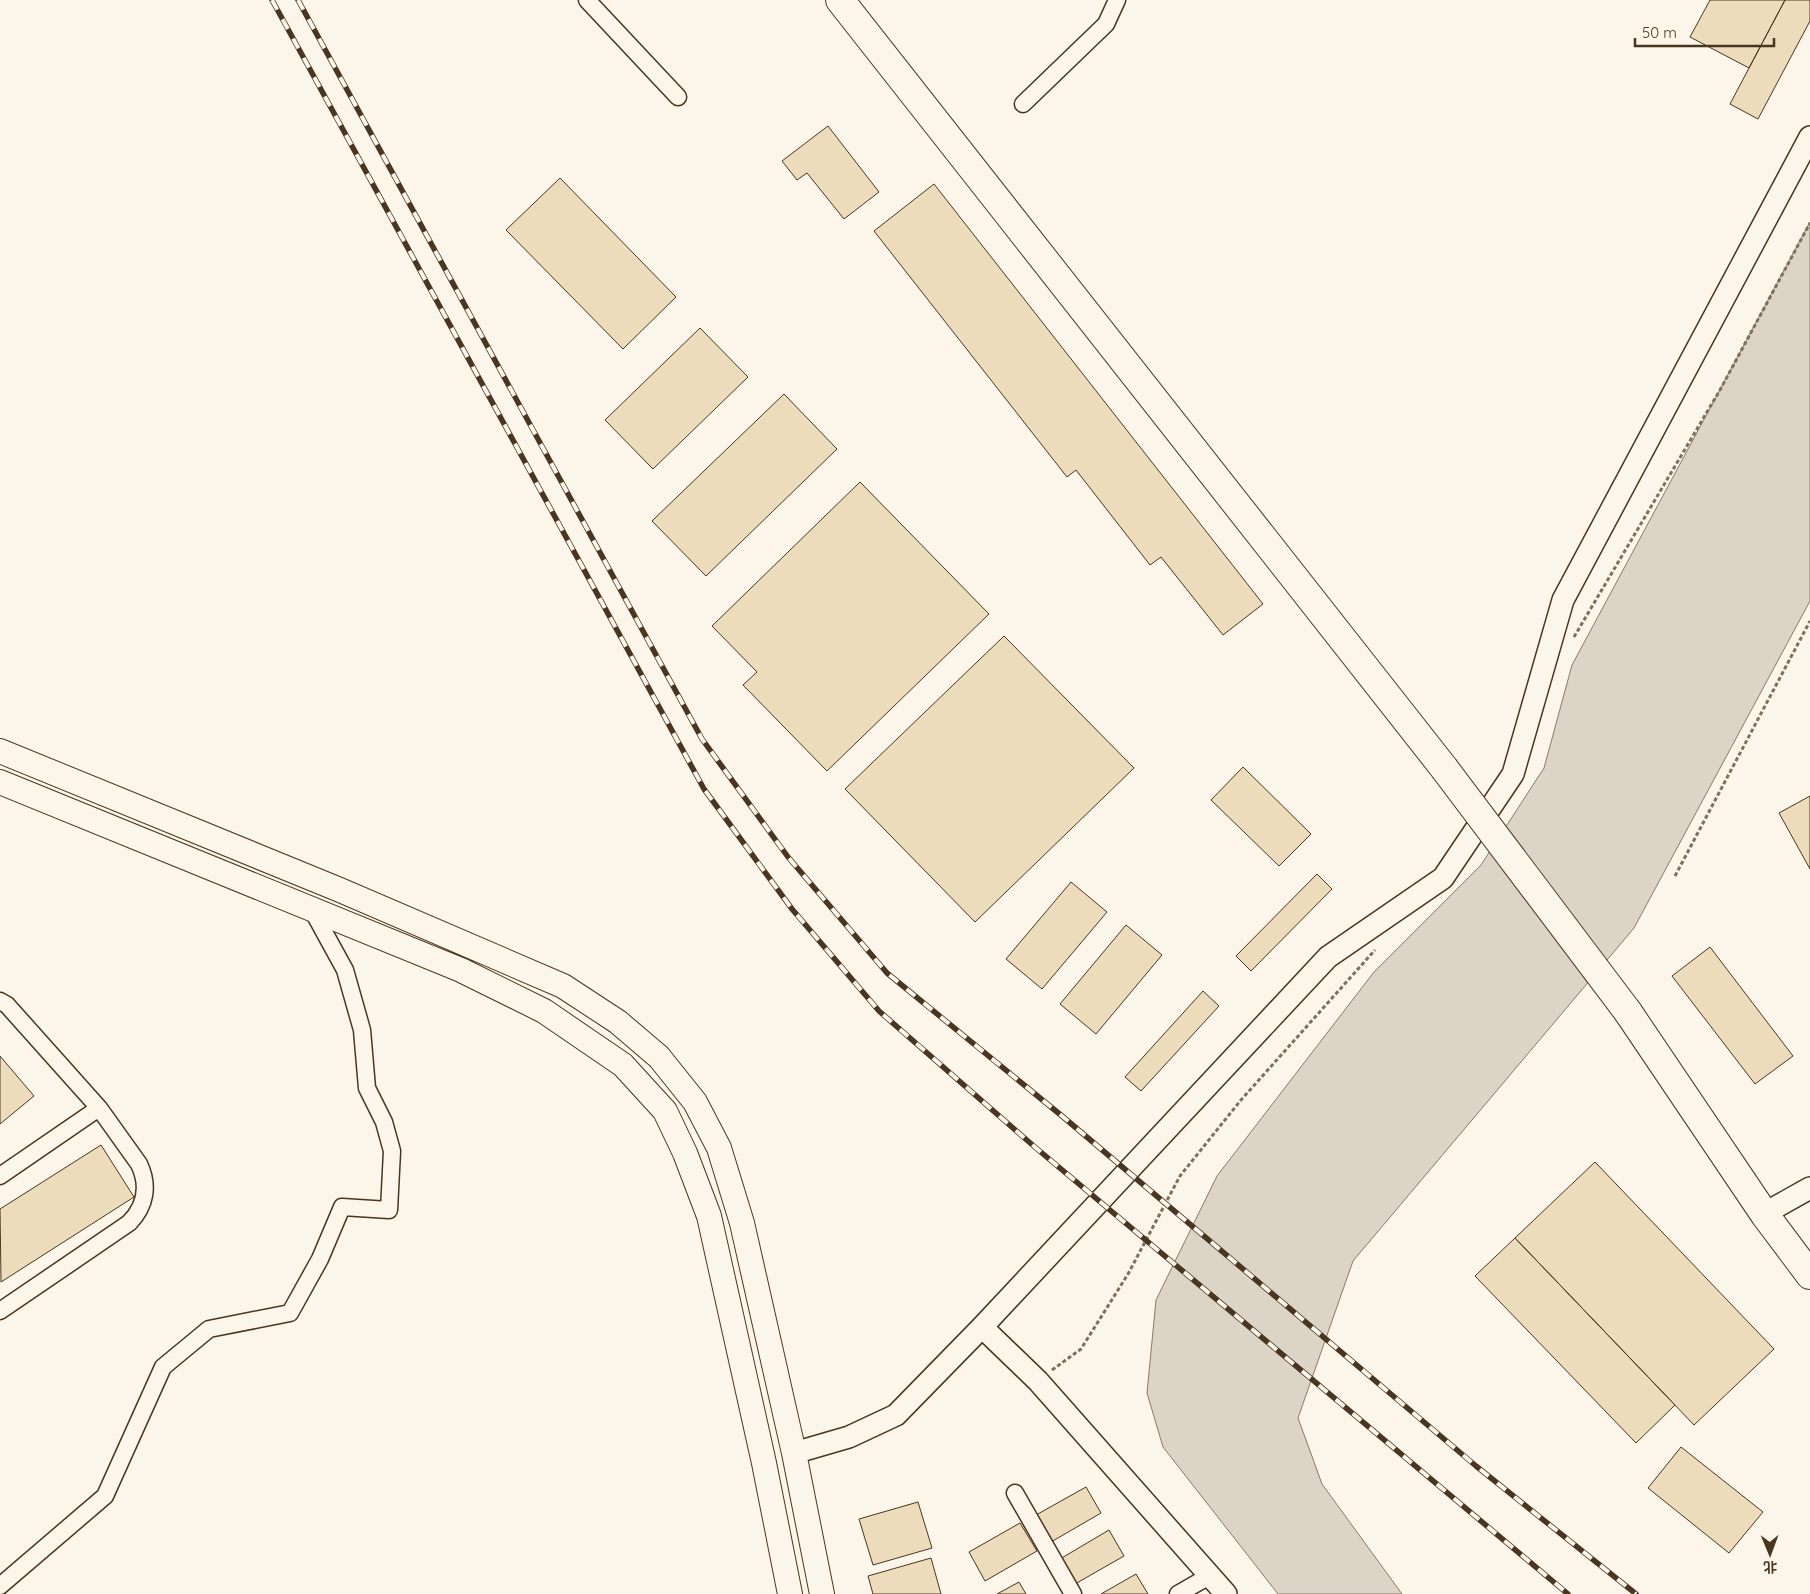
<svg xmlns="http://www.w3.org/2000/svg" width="1810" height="1594" viewBox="0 0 1810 1594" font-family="Quicksand,'Noto Sans SC',sans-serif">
<rect width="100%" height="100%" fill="#fbf6e9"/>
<path fill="#dcd4c6" stroke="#887966" d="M1810 222V601L1634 928 1353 1261 1298 1418 1322 1484 1402 1594H1278L1163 1447 1147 1393 1156 1300 1217 1176 1374 972 1481 865 1544 768 1572 665Z"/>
<path fill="#ecdcbc" stroke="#4a3520" d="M1710 0H1785L1749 68 1690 37Z
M1785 0H1810V21L1758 119 1730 104Z
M828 126 879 192 844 219 807 173 797 180 782 161Z
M560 178 676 297 623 349 506 230Z
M934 184 1263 604 1223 635 1161 557 1150 565 1076 470 1067 477 874 231Z
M700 328 748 377 653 469 605 420Z
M784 394 837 449 706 576 652 521Z
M860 482 989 614 827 771 743 685 757 672 712 626Z
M1004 636 1134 768 975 922 845 789Z
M1243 767 1311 834 1279 866 1211 800Z
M1810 796V869L1779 813Z
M1317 874 1332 889 1251 971 1236 956Z
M1071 882 1107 912 1042 989 1006 959Z
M1126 925 1162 955 1096 1034 1060 1004Z
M1710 947 1793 1056 1755 1084 1672 976Z
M1203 991 1219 1006 1141 1091 1125 1077Z
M0 1056 34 1096 0 1124Z
M101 1145 134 1197 1 1282 0 1209Z
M1595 1162 1774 1349 1694 1425 1515 1238Z
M1515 1238 1675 1405 1636 1443 1475 1276Z
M1681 1447 1763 1512 1729 1553 1648 1488Z
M1086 1487 1101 1513 1051 1542 1036 1515Z
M918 1502 932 1548 873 1565 859 1519Z
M1020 1523 1037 1551 985 1581 969 1552Z
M1109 1530 1124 1556 1075 1584 1060 1559Z
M931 1558 941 1594H873L868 1576Z
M1136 1574 1148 1594H1101Z
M1019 1582 1026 1594H997Z"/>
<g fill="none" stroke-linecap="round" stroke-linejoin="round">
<g stroke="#4a3520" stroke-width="19">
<path id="minor" d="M587 0 678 97
M1023 104 1106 24 1117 0
M0 1001 7 1005 99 1108 139 1164C149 1185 146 1206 129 1223L0 1311
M0 1176 99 1108
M1015 1493 1073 1594
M0 1586 105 1496 163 1367 209 1329 290 1313 320 1259 342 1207 389 1210 392 1151 384 1122 367 1088 362 1030 345 970 311 908
M1178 1594 1211 1575"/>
</g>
<g stroke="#4a3520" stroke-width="24">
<path id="tertiary" d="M1776 1207 1810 1188
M982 1327 1038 1381 1226 1594
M794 1453 849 1437 896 1415 982 1327 1328 957 1443 878 1513 774 1563 600 1810 137"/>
</g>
<g stroke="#4a3520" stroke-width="26">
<path id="secondary" d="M0 751 340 890 563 986 618 1022 659 1057 695 1102 719 1148 742 1223 794 1453 822 1594
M0 782 461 970 544 1011 623 1065 665 1111 685 1153 709 1216 764 1463 790 1594"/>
</g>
<g stroke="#4a3520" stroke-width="30">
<path id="trunk" d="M840 0 1444 768
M1628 1012 1765 1215 1810 1275"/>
</g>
<path stroke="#7f6f5c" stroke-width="3" stroke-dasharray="4 2.5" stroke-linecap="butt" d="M1574 637 1720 390 1810 223
M1675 876 1810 621
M1052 1370 1081 1349 1128 1274 1180 1176 1241 1100 1375 950"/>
<use href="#minor" stroke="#fbf6e9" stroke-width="16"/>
<use href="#tertiary" stroke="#fbf6e9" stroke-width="21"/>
<use href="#secondary" stroke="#fbf6e9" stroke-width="24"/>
<use href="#trunk" stroke="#fbf6e9" stroke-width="28"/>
<g stroke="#4a3520" stroke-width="5.5">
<path id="rail" d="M272 0 704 789 792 909 879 1011 1036 1148 1568 1594
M298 0 702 739 788 857 887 973 1062 1116 1476 1466 1636 1594"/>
</g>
<use href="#rail" stroke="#fbf6e9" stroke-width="4" stroke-dasharray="11" stroke-linecap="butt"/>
<g stroke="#4a3520" stroke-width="30" stroke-linecap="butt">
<path id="trunk-bridge" d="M1444 768 1628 1012"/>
</g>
<use href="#trunk-bridge" stroke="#fbf6e9" stroke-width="28"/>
</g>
<g transform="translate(1770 1554) rotate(179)" stroke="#fbf6e9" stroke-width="4" paint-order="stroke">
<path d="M0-4L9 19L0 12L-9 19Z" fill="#4a3520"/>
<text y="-8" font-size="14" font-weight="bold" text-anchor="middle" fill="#4a3520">北</text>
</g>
<path d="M1635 38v8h139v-8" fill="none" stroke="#4a3520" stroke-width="2.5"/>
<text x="1642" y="38" font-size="15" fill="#4a3520" stroke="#fbf6e9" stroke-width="4" paint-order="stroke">50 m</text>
</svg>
